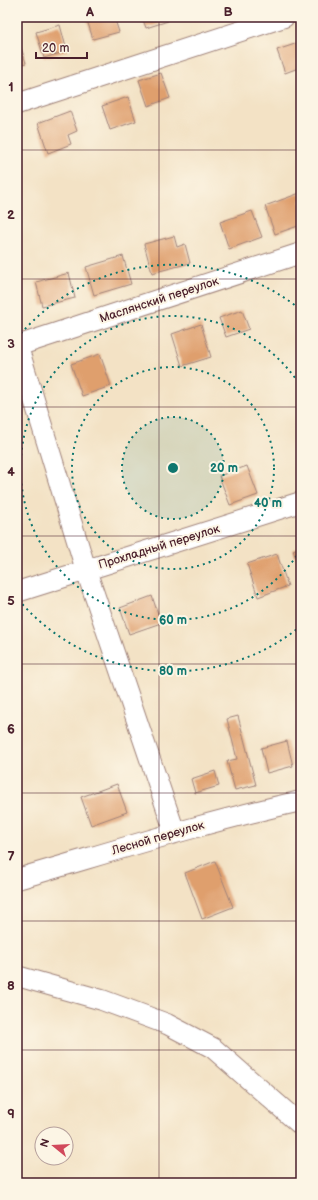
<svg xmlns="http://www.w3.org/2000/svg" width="318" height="1200" viewBox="0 0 318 1200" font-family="'Balsamiq Sans',sans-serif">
<rect width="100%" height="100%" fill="#fcf5e5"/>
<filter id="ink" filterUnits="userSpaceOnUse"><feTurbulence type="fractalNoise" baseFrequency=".025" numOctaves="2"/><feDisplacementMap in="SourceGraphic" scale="8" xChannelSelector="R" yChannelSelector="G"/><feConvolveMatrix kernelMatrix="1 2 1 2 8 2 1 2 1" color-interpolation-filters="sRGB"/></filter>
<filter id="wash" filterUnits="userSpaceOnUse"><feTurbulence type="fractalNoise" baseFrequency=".012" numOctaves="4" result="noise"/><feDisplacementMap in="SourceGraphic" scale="16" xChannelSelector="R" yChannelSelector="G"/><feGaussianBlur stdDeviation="0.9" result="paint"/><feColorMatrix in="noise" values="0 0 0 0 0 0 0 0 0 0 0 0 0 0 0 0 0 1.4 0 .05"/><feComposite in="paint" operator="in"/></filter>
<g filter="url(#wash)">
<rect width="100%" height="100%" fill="#f3e2c5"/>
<g id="blocks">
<path fill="#df9f6d" d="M86 17H114L119 32 93 39Z
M142 17H167L168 21 146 28Z
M60 25 67 51 44 58 36 32Z
M17 35 26 63 17 65Z
M301 42V67L285 73 277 50Z
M161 73 170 98 148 106 139 80Z
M128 97 136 121 110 130 102 106Z
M70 111 77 131 68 135 71 144 48 153 38 123Z
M300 193 301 197V225L275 234 265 206Z
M252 211 262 237 229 249 220 222Z
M174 236 177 247 185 244 190 263 152 273 144 244Z
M123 256 131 284 94 295 86 267Z
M69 273 75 298 42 306 36 282Z
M242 310 249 329 226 337 219 318Z
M201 324 211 357 182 366 172 334Z
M100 354 111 386 82 396 71 364Z
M247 466 258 495 230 505 219 476Z
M301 547V573L293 550Z
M277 554 288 586 258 597 247 564Z
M152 596 161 623 129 634 120 608Z
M238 716 256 785 235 790 227 761 237 759 227 719Z
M287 741 293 766 267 773 261 748Z
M215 771 219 786 195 793 191 779Z
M117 784 127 812 91 825 81 797Z
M215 861 233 907 202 919 185 873Z"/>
</g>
</g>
<g filter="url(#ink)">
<use href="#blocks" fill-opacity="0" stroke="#9e8078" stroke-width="1"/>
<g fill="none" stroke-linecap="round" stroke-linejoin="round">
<g stroke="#9e8078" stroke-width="22">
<path id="minor" d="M17 104 284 17
M17 344 86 570 175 833
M17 346 301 253
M17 592 301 502
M17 879C111 852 205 822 301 801
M17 976 102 1000 167 1024 213 1048 301 1125"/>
</g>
<use href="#minor" stroke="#fff" stroke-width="20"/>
</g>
</g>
<path fill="none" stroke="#4a1f2b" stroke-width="1" stroke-opacity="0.55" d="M159 17V1183M17 150H301M17 279H301M17 407H301M17 536H301M17 664H301M17 793H301M17 921H301M17 1050H301"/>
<circle cx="173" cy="468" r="51" fill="#0f766e" fill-opacity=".12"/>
<g fill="none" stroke="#0f766e" stroke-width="2" stroke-dasharray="2 4">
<circle cx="173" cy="468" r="51"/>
<circle cx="173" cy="468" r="101"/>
<path d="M300 551A152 152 0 1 1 300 385"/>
<path d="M301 626A203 203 0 0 1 17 598M17 338A203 203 0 0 1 301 310"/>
</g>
<g text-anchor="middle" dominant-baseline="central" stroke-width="4" stroke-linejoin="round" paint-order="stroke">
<g font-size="12" fill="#4a1f2b" stroke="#fcf5e5">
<text transform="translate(159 300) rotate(-18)">Маслянский переулок</text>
<text transform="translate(159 547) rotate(-17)">Прохладный переулок</text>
<text transform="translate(158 838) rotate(-16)">Лесной переулок</text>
</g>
</g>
<circle cx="173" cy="468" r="6" fill="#0f766e" stroke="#fcf5e5" stroke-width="2"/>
<g font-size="12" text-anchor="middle" font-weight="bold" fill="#0f766e" stroke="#fcf5e5" stroke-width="4" stroke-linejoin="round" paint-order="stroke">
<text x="224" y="472">20 m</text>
<text x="268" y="507">40 m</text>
<text x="173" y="624">60 m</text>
<text x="173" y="675">80 m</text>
</g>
<rect width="318" height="1200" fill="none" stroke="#fcf5e5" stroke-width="44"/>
<g transform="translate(54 1146) rotate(288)"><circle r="19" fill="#fcf5e5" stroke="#b59f9b"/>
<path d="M0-3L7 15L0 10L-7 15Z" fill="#d1495b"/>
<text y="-6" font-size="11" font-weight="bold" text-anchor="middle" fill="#4a1f2b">N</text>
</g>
<path d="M36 52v6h51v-6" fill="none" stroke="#4a1f2b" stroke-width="2"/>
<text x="42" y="52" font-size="12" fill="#4a1f2b" stroke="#fcf5e5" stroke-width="3" paint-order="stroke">20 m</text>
<rect x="22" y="22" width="274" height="1156" fill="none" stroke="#4a1f2b" stroke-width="1.5"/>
<g font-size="13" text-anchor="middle" font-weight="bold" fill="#4a1f2b">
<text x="90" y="16">A</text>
<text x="228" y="16">B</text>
<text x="11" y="91">1</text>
<text x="11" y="219">2</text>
<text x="11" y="348">3</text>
<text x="11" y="476">4</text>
<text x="11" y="605">5</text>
<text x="11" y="733">6</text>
<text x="11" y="861">7</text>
<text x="11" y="990">8</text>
<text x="11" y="1118">9</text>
</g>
</svg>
